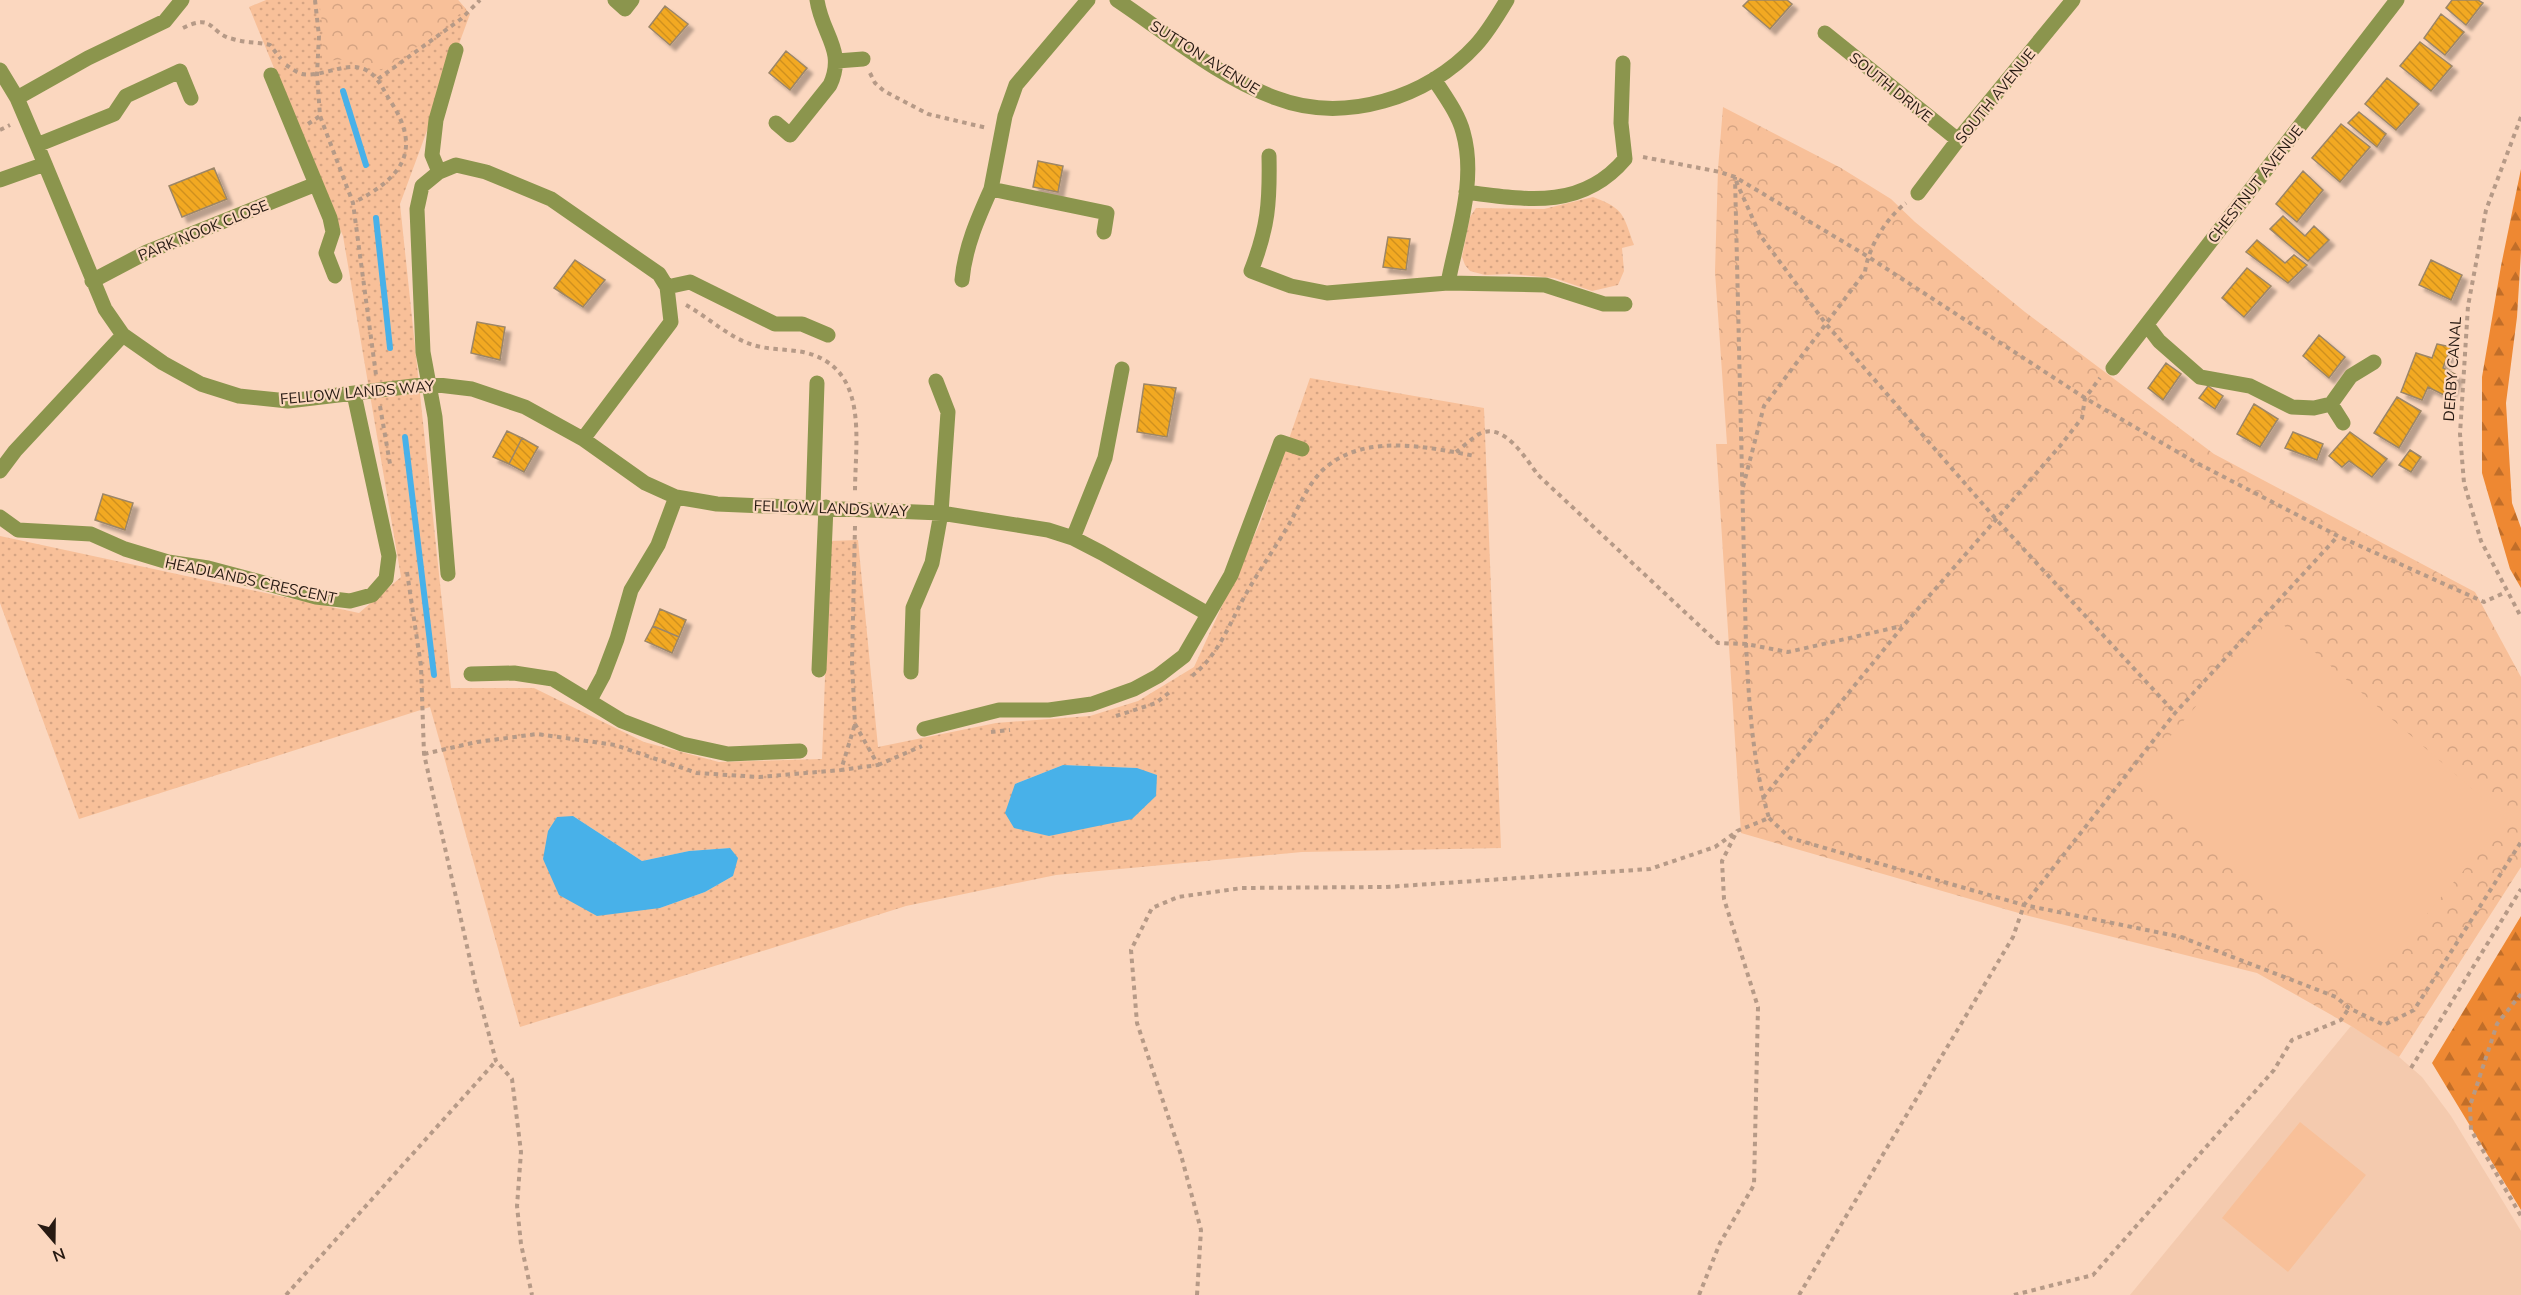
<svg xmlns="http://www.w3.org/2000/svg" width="2521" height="1295" viewBox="0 0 2521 1295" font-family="Mulish,sans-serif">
<defs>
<pattern id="grass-dots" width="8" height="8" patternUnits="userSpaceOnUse" patternTransform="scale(1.5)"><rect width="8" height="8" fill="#f8c099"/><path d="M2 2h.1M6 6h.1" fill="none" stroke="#d5a483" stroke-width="1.8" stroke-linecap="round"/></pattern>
<pattern id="forest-firs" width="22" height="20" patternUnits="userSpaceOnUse" patternTransform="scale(1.5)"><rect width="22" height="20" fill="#ee8832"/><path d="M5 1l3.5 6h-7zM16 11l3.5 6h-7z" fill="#c16e29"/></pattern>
<pattern id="park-crowns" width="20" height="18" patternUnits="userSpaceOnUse" patternTransform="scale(1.5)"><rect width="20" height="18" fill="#f8c099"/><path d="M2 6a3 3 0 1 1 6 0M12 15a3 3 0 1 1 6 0" fill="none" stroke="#d5a483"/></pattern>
<pattern id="building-back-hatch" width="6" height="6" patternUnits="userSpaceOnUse" patternTransform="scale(1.5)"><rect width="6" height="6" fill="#f2a924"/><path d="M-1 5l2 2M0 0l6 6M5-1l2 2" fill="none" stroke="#d0911f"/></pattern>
<filter id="shadow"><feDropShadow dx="5.5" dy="5.5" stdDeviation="1.5" flood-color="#0004"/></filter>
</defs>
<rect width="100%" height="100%" fill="#fbd7bf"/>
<path fill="#f4caae" d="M2351 1026 2391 1050 2422 1077 2451 1116 2521 1231V1295H2130Z"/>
<path fill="url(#grass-dots)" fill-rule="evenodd" d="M266 0H458L470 14 400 204 451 688H534L644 742 719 762 822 759 830 541 858 540 878 747 996 723 1090 716 1138 701 1194 667 1260 523 1310 378 1484 408 1501 848 1302 852 1056 875 906 906 520 1027 430 707 79 819 0 603V536L359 613 401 577 343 236 249 7ZM1063 765 1137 768 1015 784ZM573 816 642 861 689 851 729 848 733 876 705 892 660 908Z
M1593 197C1625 209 1623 215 1634 245L1622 248 1624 271 1618 285 1592 291 1554 278 1510 274 1485 275 1470 271 1465 265 1462 257 1470 217 1476 208 1544 209Z"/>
<path fill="url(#forest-firs)" d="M2521 169V252L2517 317 2506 403 2512 503 2521 528V588L2510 569 2482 473V377L2501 266Z
M2521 916V1210L2432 1063Z"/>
<path fill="url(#park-crowns)" d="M319 0H458L466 9 409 53 382 69 373 70 351 59 322 61 323 31Z
M1723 107 1841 168 1891 199 1915 222 2025 312 2214 454 2475 592 2521 677V867L2399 1057 2351 1026 2257 973 2029 916 1741 833 1716 444H1727L1715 272 1718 169Z"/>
<path fill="#f8c099" d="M2273 616 2507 819 2367 985 2133 780Z
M2300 1122 2366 1175 2288 1272 2222 1218Z"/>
<path fill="#48b1e9" d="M1063 765 1137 768 1157 775 1156 796 1132 819 1049 836 1014 828 1005 813 1015 784Z
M573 816 642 861 689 851 730 848 738 858 733 876 705 892 660 908 597 916 559 895 543 859 548 831 557 817Z"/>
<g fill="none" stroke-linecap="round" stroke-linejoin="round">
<path stroke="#48b1e9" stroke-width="6" d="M343 91 366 165
M376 218 390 348
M405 437 434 675"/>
</g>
<path fill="url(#building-back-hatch)" stroke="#9c8667" stroke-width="1.5" filter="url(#shadow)" d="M1749 0H1787L1792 4 1770 29 1743 6Z
M2452 0H2478L2483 3 2466 25 2446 8Z
M665 6 688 24 670 45 649 27Z
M2441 14 2464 32 2445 55 2424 38Z
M2420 42 2452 66 2431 91 2400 66Z
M786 51 807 68 790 90 769 73Z
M2387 78 2419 104 2396 130 2365 104Z
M2359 112 2386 134 2377 147 2348 123Z
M2341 124 2370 147 2340 182 2312 158Z
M1038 161 1063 166 1058 192 1033 187Z
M214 168 227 199 182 217 169 186Z
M2303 171 2323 190 2297 222 2276 204Z
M2283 216 2305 236 2314 226 2329 240 2308 261 2270 229Z
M1388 237 1410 239 1406 270 1383 267Z
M2257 240 2285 263 2294 255 2307 265 2288 283 2246 252Z
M575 260 605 280 583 307 554 288Z
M2431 260 2462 275 2451 300 2419 285Z
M2247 268 2271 286 2244 317 2222 298Z
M477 322 505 327 500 360 471 353Z
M2319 335 2345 357 2329 378 2303 356Z
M2437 344 2451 347 2443 368 2457 375 2448 397 2428 387 2422 400 2401 392 2416 353 2432 358Z
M2166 363 2181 374 2163 400 2148 388Z
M1144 384 1176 388 1167 437 1137 432Z
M2208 386 2223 396 2215 409 2199 398Z
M2397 397 2421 411 2399 448 2374 433Z
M2254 404 2278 419 2260 447 2237 434Z
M507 431 522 438 509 464 493 457Z
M2293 432 2323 444 2317 460 2285 448Z
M2350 432 2387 459 2372 477 2349 461 2342 467 2329 456Z
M522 438 538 447 524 472 509 464Z
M2410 450 2421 457 2411 472 2399 465Z
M103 494 133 503 125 530 95 520Z
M660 609 686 620 679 637 653 626Z
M653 626 679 637 672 653 645 641Z"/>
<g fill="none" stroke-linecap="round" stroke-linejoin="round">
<path stroke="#b69a87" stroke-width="4" stroke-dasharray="4.5 4.5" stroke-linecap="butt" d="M315 0 319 36 317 74 320 116 353 203 376 375
M183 28C215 12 209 34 233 39 245 43 258 42 270 45L281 59
M286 65C291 68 297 73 302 74 322 78 347 60 366 70 379 77 383 90 391 102 424 153 399 179 353 203
M870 73 875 83 884 91 928 114 987 128
M378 79 461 19 480 0
M2521 117 2486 210 2468 306 2460 434 2464 483 2481 541 2521 617
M308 124 320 116
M0 130 10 125
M1643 157 1720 172 1735 177 1867 256 2085 398 2193 461 2338 536 2484 602 2506 592
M1736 181 1760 235 1826 324 1995 518 2175 713
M686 305C708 317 728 337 753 345 769 350 787 349 803 352 870 367 855 439 855 492
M380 406 390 464
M1456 452C1463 447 1471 439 1479 434 1504 421 1526 459 1538 475L1718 643 1746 644 1788 652 1902 626
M1743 487 1764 406 1865 272C1868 248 1886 218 1906 203
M855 526 852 663 855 724 878 765 841 770 855 724
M407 572 421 666 424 754 475 982 496 1061 512 1079 521 1152 517 1206 521 1244 532 1295
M1192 676C1217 656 1228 628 1242 601 1256 575 1273 551 1288 526 1299 507 1308 483 1325 468 1366 433 1427 447 1475 456
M1116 716 1156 703 1171 691
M991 732 1010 730
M424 754 477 742 537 734 615 745 697 773 759 777 841 770
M878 765 922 746
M1763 798 1903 626 2060 446 2082 418 2085 398 2100 378
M1769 818 1790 838 2024 905 2181 937 2336 997 2349 1008 2384 1025 2414 1010 2521 842
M2521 994 2497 1024 2470 1106 2471 1130 2521 1216
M2411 1068 2521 889
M286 1295 496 1061
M1197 1295 1201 1230 1181 1155 1137 1023 1131 950 1152 908 1178 897 1242 888 1386 887 1650 869 1715 847 1736 832
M1699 1295 1720 1243 1754 1185 1758 1007 1724 899 1722 861 1737 831 1769 818C1752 762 1749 701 1746 644L1735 177
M1799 1295 2013 937 2024 905 2175 713 2338 536
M2014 1295 2093 1275 2274 1070 2292 1040 2341 1020 2349 1008"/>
<path stroke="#8b954d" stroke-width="15" d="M615 0 625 9 632 0
M1088 0 1016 85 1005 116 991 189 1107 213 1104 232
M1117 0C1168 34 1218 77 1276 98 1344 124 1428 98 1476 45 1488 32 1498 15 1507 0
M1825 33 1958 140
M837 61 863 59
M0 70 17 98 37 145 105 309 123 335 163 363 201 384 239 396 288 401 430 384 472 389 525 407 583 439 645 483 676 497 717 504 941 513 1048 530 1073 538 1102 553 1208 614
M271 75 330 218 333 232 326 253 335 276
M1434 79C1444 95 1458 113 1463 132 1477 181 1457 235 1448 283L1545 285 1604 304H1625
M17 98 88 58 165 21 182 0
M776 123 790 135 830 85C846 50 822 35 817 0
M37 145 114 114 126 96 180 71 191 98
M1269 156C1270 202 1268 228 1251 271L1291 286 1327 293 1448 283
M439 172 432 155 436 120 456 50
M0 180 45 164
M1466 192C1526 200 1582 210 1625 159L1621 123 1623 63
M1918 193 1958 140 2073 0
M962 280C965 247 978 218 991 189
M92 281 147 252 316 184
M667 287 690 282 775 324H802L828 335
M2147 325 2159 341 2200 377 2250 386 2292 407 2314 408 2331 404 2351 376 2374 362
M2113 368 2397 0
M2331 404 2343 423
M0 471 15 451 123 335
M813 507 817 383
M0 517 18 530 91 534 125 549 168 562 208 568 316 597 350 601 372 595 386 579 389 556 354 394
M1073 538 1105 458 1122 369
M448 574 435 417 423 352 417 209 422 186 439 172 456 165 486 172 551 199 659 274 667 287 671 322 583 439
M819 670 826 507
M911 672 913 608 932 563 941 513 948 412 936 381
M471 674 514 673 553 679 622 721 682 744 728 754 800 751
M590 700 603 676 617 639 631 590 658 545 676 497
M924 729 999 710H1049L1092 704 1134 689 1158 676 1184 656 1231 575 1281 442 1302 449"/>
</g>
<g text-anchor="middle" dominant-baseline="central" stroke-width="4.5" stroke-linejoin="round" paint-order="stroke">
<g font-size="15" fill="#271a12" stroke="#fbd7bf">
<text transform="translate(1205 57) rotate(32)">SUTTON AVENUE</text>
<text transform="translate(1891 87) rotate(39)">SOUTH DRIVE</text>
<text transform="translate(1995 96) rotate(-51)">SOUTH AVENUE</text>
<text transform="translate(2255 184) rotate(-52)">CHESTNUT AVENUE</text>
<text transform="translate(203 230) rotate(-22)">PARK NOOK CLOSE</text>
<text transform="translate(2452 369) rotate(-86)">DERBY CANAL</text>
<text transform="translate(357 392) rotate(-5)">FELLOW LANDS WAY</text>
<text transform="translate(831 508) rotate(2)">FELLOW LANDS WAY</text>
<text transform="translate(251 580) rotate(12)">HEADLANDS CRESCENT</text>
</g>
</g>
<g transform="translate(54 1241) rotate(160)" stroke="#fbd7bf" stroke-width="4.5" paint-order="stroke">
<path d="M0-4.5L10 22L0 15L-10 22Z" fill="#271a12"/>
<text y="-9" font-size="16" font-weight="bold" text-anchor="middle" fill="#271a12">N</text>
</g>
</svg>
